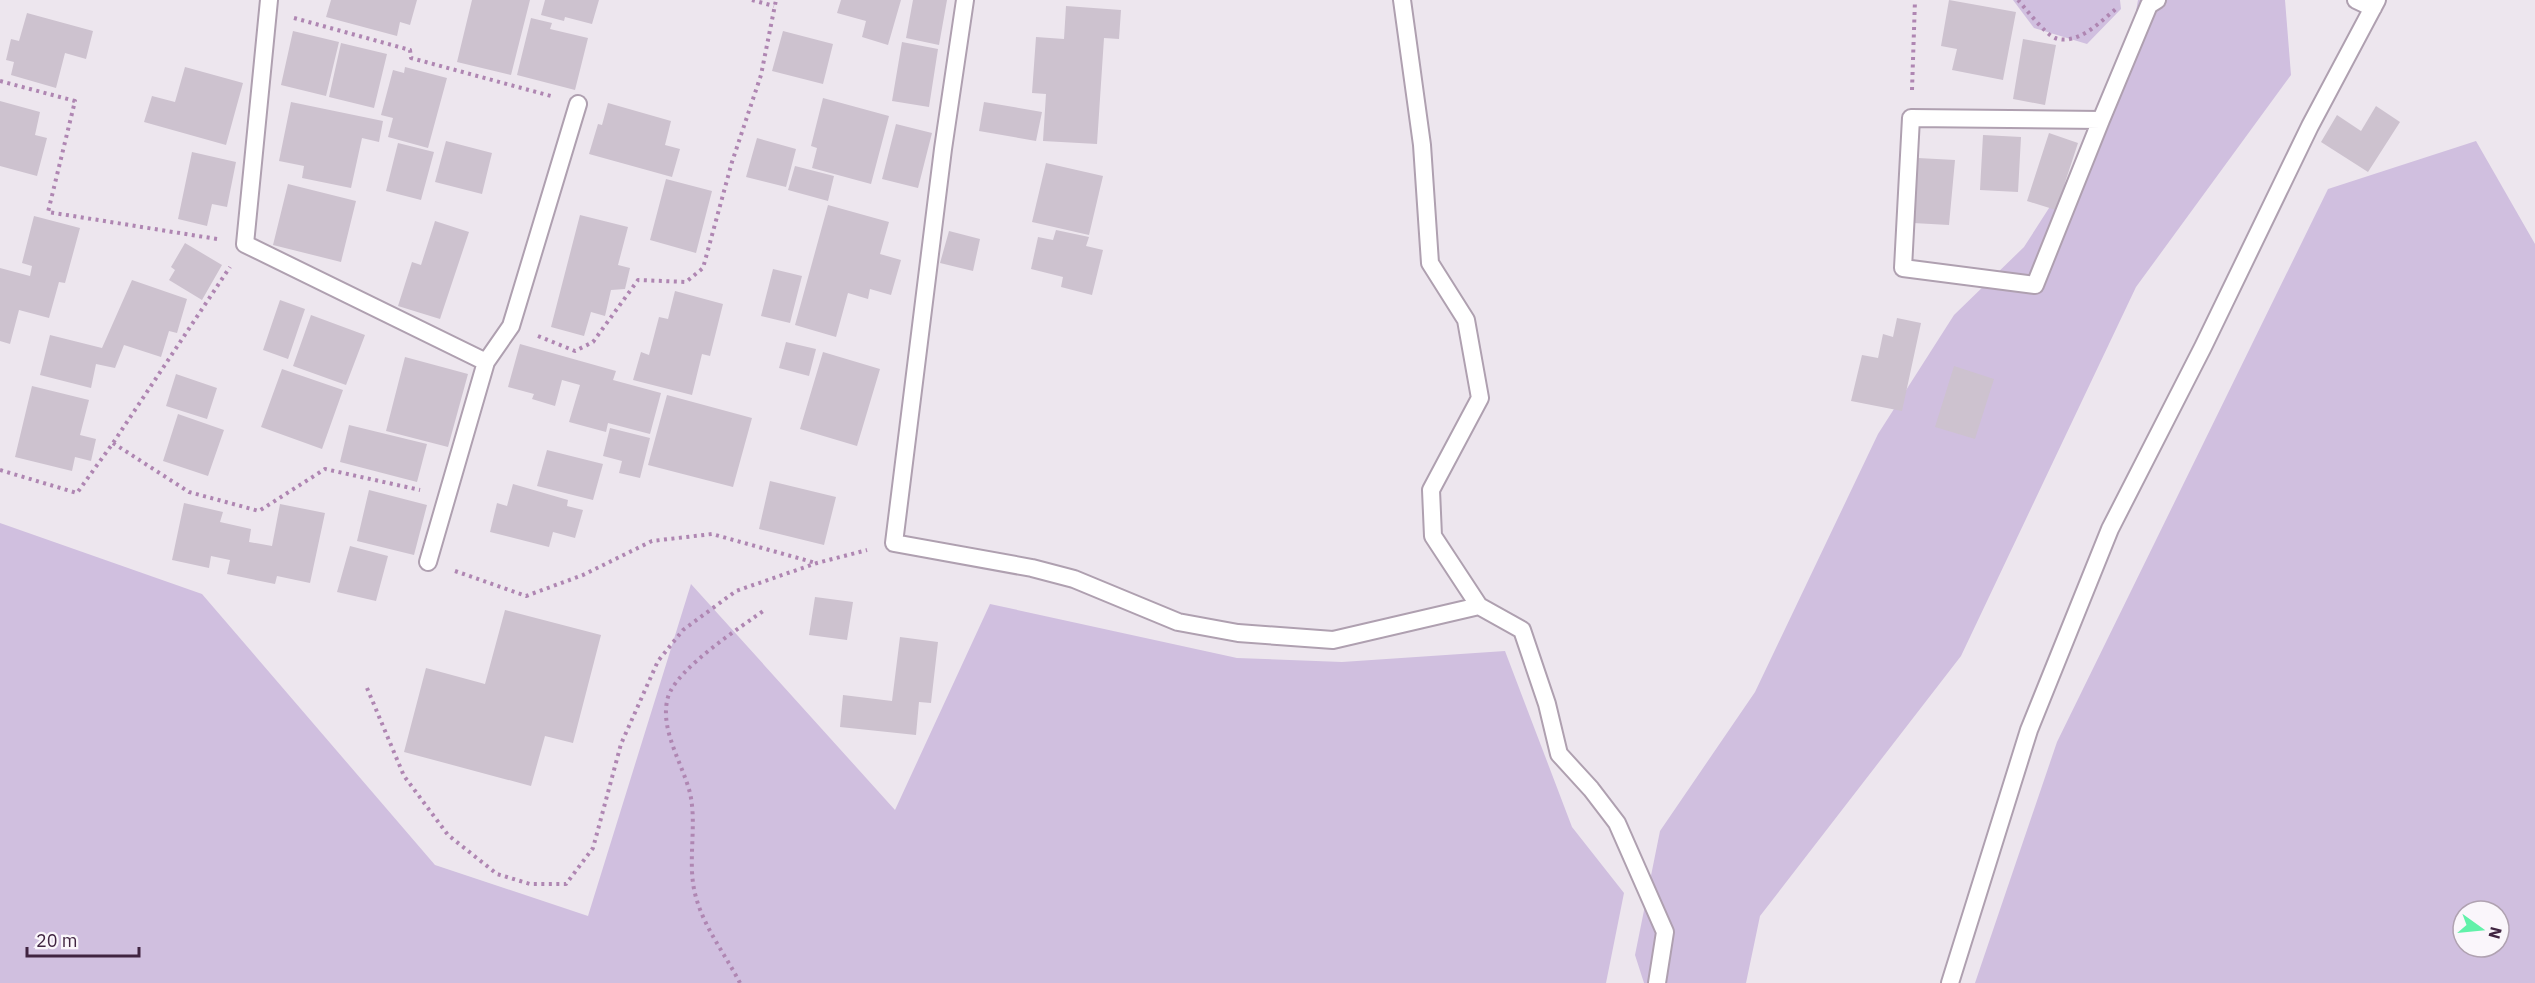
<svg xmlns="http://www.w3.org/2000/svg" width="2535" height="983" viewBox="0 0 2535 983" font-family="'IBM Plex Sans',sans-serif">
<rect width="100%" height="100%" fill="#ede6ee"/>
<path fill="#d0bfdf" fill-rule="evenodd" d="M2013 0H2120L2121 9 2087 44 2034 28Z
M2138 0H2285L2291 75 2136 287 1961 656 1760 916 1746 983H1644L1635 955 1660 831 1755 692 1878 434 1954 315 2024 247 2121 96Z
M2476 141 2535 244V983H1975L2057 742 2328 189ZM2463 911H2499V947H2463Z
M0 523 202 594 435 865 588 916 691 584 895 810 990 604 1237 658 1342 662 1505 651 1572 827 1624 893 1606 983H0Z"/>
<path fill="#cdc2cf" d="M331 0H417L410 25 400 22 397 36 326 17Z
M472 0H530L511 75 457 62Z
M545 0H599L592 24 565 17 564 21 541 15Z
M841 0H901L888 45 862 37 866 21 837 13Z
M913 0H947L939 45 906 38Z
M1949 0 2016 12 2003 80 1952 70 1957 49 1941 46Z
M1066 6 1121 10 1119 39 1104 38 1097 144 1043 141 1046 94 1032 93 1036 37 1064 39Z
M27 13 93 31 86 59 65 53 56 88 11 75 14 62 6 60 11 39 19 41Z
M531 18 552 23 550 29 588 38 575 90 517 75Z
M293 31 339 42 326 96 281 85Z
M783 31 833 44 823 84 772 71Z
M2023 39 2056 45 2045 105 2013 99Z
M902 42 938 49 929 107 892 101Z
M341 43 387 54 374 108 329 97Z
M185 67 243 83 226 145 144 122 152 96 175 102Z
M405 67 447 78 428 148 388 137 393 118 381 115 393 70 404 73Z
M823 98 889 116 871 184 812 168 817 148 811 146Z
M0 101 40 112 35 135 47 138 37 176 0 166Z
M291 102 383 121 379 142 362 138 351 188 302 178 304 166 279 161Z
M984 102 1042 112 1036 141 979 131Z
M608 103 671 121 665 145 680 149 672 177 589 154 598 124 602 125Z
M2376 106 2400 122 2368 172 2321 142 2337 115 2361 131Z
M896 124 932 133 918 188 882 179Z
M2049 133 2078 143 2056 210 2027 201Z
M1983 135 2021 137 2018 192 1980 190Z
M757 138 796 149 786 187 746 177Z
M446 141 492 153 482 194 435 182Z
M398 143 434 152 421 200 386 191Z
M192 152 236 162 227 207 212 204 207 226 178 219Z
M1918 158 1955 160 1949 225 1913 223Z
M1046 163 1103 176 1089 235 1032 222Z
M795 166 834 176 828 201 788 190Z
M666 179 712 191 696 253 650 240Z
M288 184 356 201 341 262 273 245Z
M828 205 889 222 880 254 901 260 891 295 870 289 868 299 848 293 836 337 795 325Z
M580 215 628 227 618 265 630 268 625 289 611 290 605 316 591 312 584 336 551 327Z
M34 216 80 228 65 283 59 282 49 318 19 310 10 344 0 341V268L30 276 32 266 22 263Z
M435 221 469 232 440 319 398 306 412 262 421 265Z
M1056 230 1089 237 1086 246 1103 250 1092 295 1061 287 1063 277 1031 269 1038 237 1053 240Z
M949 231 980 239 973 271 940 263Z
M185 243 222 265 202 300 169 280 175 270 171 267Z
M773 269 802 276 790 323 761 316Z
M132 280 187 299 177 333 169 331 161 357 124 345 115 368 96 364 91 388 40 375 50 335 102 348Z
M675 291 723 304 710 356 702 354 692 395 633 380 641 352 649 355 659 317 668 319Z
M280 300 305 309 288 359 263 350Z
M311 315 365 335 346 385 293 366Z
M1897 318 1921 323 1902 411 1851 401 1862 355 1878 358 1883 334 1893 337Z
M786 342 816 349 809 376 779 368Z
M520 344 616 371 613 380 661 393 650 434 608 423 606 432 569 422 580 385 562 380 555 406 532 399 534 394 508 387Z
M823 352 880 369 857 446 800 429Z
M405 357 468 374 448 447 386 431Z
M1954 366 1994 379 1975 439 1935 427Z
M282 369 343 390 322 449 261 427Z
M176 374 217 388 207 419 166 406Z
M32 386 89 400 80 435 96 439 91 461 75 457 72 471 15 457Z
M667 395 752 418 733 487 648 465Z
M178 414 224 430 208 476 163 461Z
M349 425 427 444 417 482 340 462Z
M610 428 650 438 640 478 619 473 622 461 603 456Z
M547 450 603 464 593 500 537 486Z
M770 481 836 497 824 545 759 529Z
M513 484 568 500 567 506 583 510 575 538 553 532 549 547 490 532 497 503 507 506Z
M369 490 427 505 414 555 357 541Z
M184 503 223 512 220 522 251 529 249 542 272 546 280 504 325 513 310 583 277 576 275 584 227 574 230 560 211 556 209 568 172 560Z
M350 546 388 556 376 601 337 592Z
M815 597 853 602 847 640 809 635Z
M505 610 601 635 573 743 545 736 531 786 404 752 426 668 485 684Z
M900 637 938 642 931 703 919 702 916 735 840 727 843 695 892 701Z"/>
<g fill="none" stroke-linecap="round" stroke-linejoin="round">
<g stroke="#afa0b0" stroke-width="20">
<path id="minor" d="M269 0 245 244 486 362 428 562
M965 0 943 149 894 543 1032 568 1074 579 1178 622 1238 633 1333 640 1479 606
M1402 0 1422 145 1430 263 1466 320 1480 398 1431 490 1433 536 1479 606 1522 630 1547 704 1559 754 1591 789 1617 823 1665 932 1657 983
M2356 0 2373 8
M2101 120 1911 118 1903 268 2035 285 2101 120 2149 5 2157 0
M486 362 511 326 578 104
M1950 983 2029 730 2110 529 2203 347 2310 126 2377 0"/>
</g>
<path stroke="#af86b2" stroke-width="4" stroke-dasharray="3 4.5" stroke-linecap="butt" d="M752 0 774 6
M2018 0C2026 9 2045 34 2055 38 2078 46 2101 21 2117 8
M294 18 410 50 411 58 551 96
M0 81 75 101 48 212 217 239
M1912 90 1915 0
M538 336 575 351 593 342 638 280 686 282 703 268 732 162 761 75 776 0
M113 443 189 492 259 511 325 469 420 490
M0 470 77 493 113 443 230 267
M455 571 526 596 583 575 652 541 712 534 816 563
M367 688 404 776 448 835 497 874 530 884H566L593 848 621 744 658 661 683 630 736 591 817 563 867 550
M740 983C724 952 701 924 694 889 688 858 697 824 690 793 682 762 659 729 668 697 677 668 741 627 766 609"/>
<use href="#minor" stroke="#fff" stroke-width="16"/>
</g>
<g transform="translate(2481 929) rotate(105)"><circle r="28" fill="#faf6fb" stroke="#b0a2b1" stroke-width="1.5"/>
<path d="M0-4.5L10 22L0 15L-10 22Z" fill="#61f1a9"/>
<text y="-9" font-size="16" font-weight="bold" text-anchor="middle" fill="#402441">N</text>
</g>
<path d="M27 947v9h112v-9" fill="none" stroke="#402441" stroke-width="3"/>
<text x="36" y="947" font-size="18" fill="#402441" stroke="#faf6fb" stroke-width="4.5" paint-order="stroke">20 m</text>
</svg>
